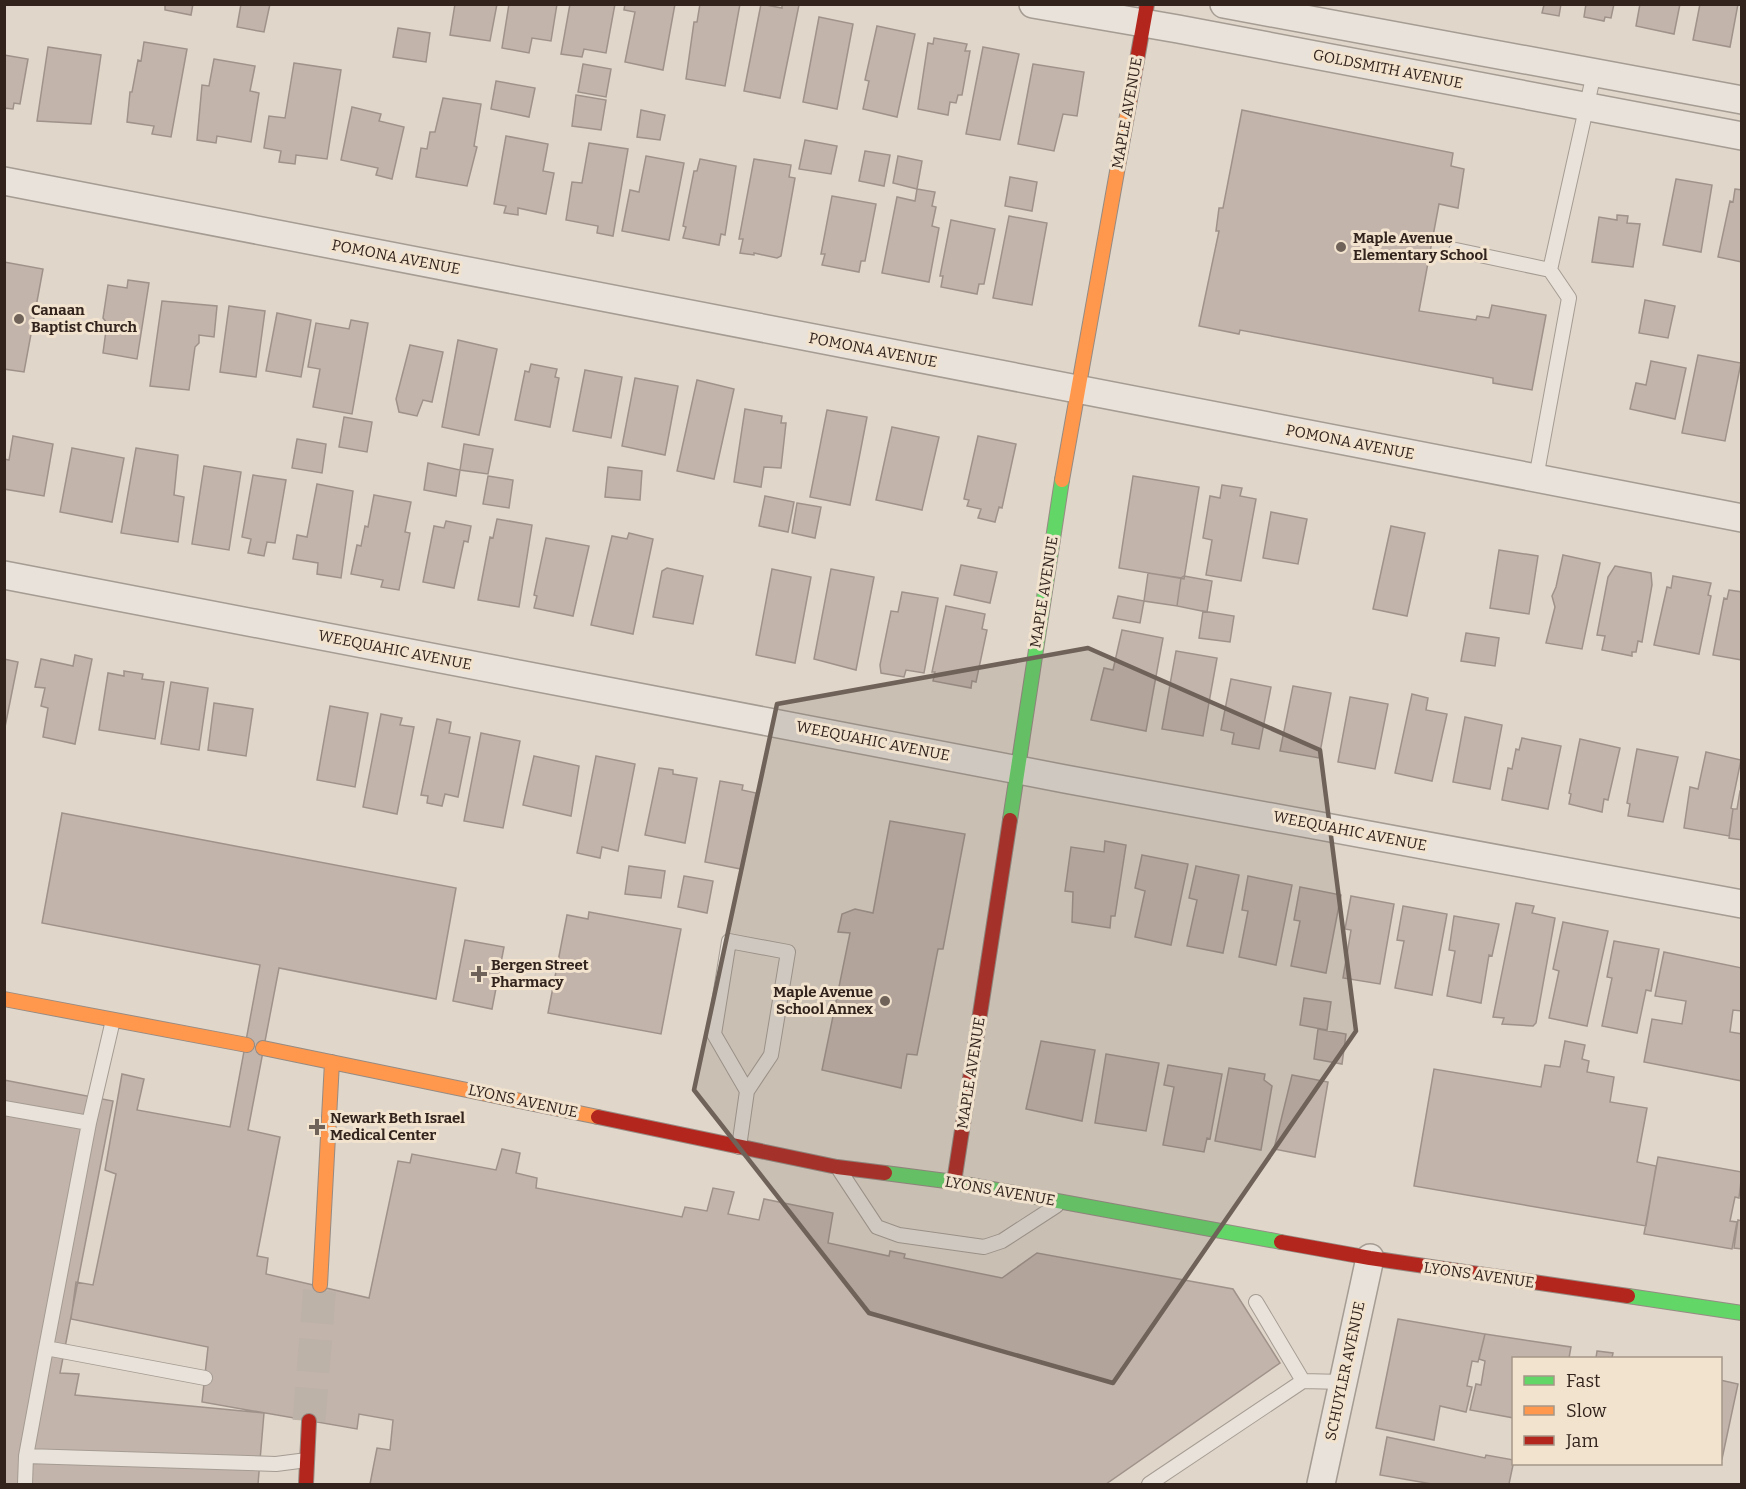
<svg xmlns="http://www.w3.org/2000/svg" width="1746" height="1489" viewBox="0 0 1746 1489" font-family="Bitter,serif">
<rect width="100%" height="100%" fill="#e0d6c9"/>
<path fill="#c3b4ab" stroke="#9f928a" stroke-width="1.5" d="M165 4H193L191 15 165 10Z
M241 4H270L264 32 237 27Z
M455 4H497L490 41 450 35Z
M509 4H557L551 41 532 38 529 53 502 48Z
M570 4H615L606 53 584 49 582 57 561 54Z
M625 4H675L663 70 625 62 635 12 624 10Z
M700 4H740L725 86 686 79 694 22H697Z
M761 4 782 8V4L799 5 780 98 744 91Z
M1541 4H1561L1559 16 1542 13 1544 5Z
M1586 4H1614L1611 18 1605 17 1604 21 1584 17Z
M1640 4H1680L1674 34 1636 26Z
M1700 4H1738L1730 47 1693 40Z
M819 17 853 24 837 109 803 102Z
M877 26 915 34 897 117 863 109 869 81 865 80Z
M398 28 430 33 426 62 393 57Z
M934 38 967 44 965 51H970L962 95H958L956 103 950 102 948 115 918 109 928 43 933 44Z
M144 42 187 49 171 137 152 134 154 126 127 122 130 92H132L138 60 141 61Z
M48 47 101 55 91 124 37 121Z
M983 47 1019 54 1000 140 966 134Z
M4 55 28 59 20 104 14 103 13 109 4 108Z
M214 59 255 66 250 91 259 93 251 142 217 136 216 143 197 140 202 85 209 86Z
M294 63 341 70 327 159 296 155 295 164 279 162 281 151 264 148 269 116 285 118Z
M583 64 611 69 606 97 578 92Z
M1033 64 1084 72 1077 116 1063 114 1054 151 1018 144Z
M496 81 535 88 529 117 491 109Z
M576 95 606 100 601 130 572 126Z
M443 98 481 104 474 146 477 147 467 186 416 177 421 148 427 149 430 132H435Z
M352 107 381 114 379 121 404 127 392 179 376 175 378 168 341 160Z
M641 110 665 115 660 140 637 137Z
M1242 110 1453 153 1451 166 1464 169 1458 208 1439 204 1419 311 1476 320 1477 316 1489 318 1492 305 1546 315 1532 390 1493 383V378L1240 330 1239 334 1199 326 1219 231H1216L1219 208H1223Z
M506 136 548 144 543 171 554 173 546 214 518 208V215L504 213 506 206 494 204Z
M805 140 837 146 831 174 799 169Z
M589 143 628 149 613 236 597 233 598 226 566 220 572 182 582 183Z
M865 151 890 155 884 186 859 181Z
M646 156 684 163 669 240 622 231 630 190 639 192Z
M898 156 922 161 917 189 893 183Z
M700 159 736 166 725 235 721 234 719 245 683 238 686 227 683 226 694 171H697Z
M754 159 791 165 789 177 795 178 781 256 777 258 754 253V255L740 253 743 239H739Z
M1010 177 1037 182 1032 211 1005 206Z
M1676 179 1712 185 1701 252 1663 245Z
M917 189 935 192 932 206 936 207 932 226 939 228 929 282 882 273 897 197 915 201Z
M1735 189 1742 190V262L1718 257 1730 201 1733 202Z
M832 196 876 204 865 261H861L859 272 822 265 825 254H821Z
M1617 215 1628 216 1627 223 1640 224 1633 267 1592 262 1599 217 1617 220Z
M1009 216 1047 223 1032 305 993 298Z
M951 220 995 229 984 284H979L977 294 941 287 943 276H940Z
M4 262 43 269 24 372 4 369Z
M128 280 149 283 137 359 103 353 107 323 103 318 108 285 127 288Z
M1645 300 1675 306 1668 338 1639 333Z
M162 301 217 306 214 337 199 335V343L195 347 189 390 150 386Z
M229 306 265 311 256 377 220 372Z
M277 313 311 320 301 377 266 371Z
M351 320 368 323 352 414 313 407 320 369 308 367 316 323 349 329Z
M458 340 497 349 479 435 442 427Z
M410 345 443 352 432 402 423 400 417 416 399 412 396 399Z
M1698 355 1741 363 1725 441 1682 433Z
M1651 361 1686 368 1675 419 1630 409 1636 383 1646 385Z
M531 364 557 369 555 377 559 378 550 427 515 420 525 371 529 372Z
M585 370 622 377 611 438 573 431Z
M635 378 678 386 665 455 622 446Z
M697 380 734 389 714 479 677 471Z
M745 409 782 416 781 423H786L781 468 764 467 761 487 734 482Z
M827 410 867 417 850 505 810 497Z
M344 417 372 422 367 452 339 447Z
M892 427 939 437 922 510 876 500Z
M13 436 53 444 44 496 4 489V459L9 460Z
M978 436 1016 444 1002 508 999 507 995 522 978 518 981 509 967 506 969 500 964 499Z
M297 439 326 444 322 473 292 468Z
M464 444 493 449 488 474 460 470Z
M72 448 124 458 112 522 60 512Z
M136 448 178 455 174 495 184 497 178 542 121 533Z
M428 463 460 470 456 496 424 490Z
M204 466 241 472 229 550 192 544Z
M608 467 642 471 640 500 605 497Z
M253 475 286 480 275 543 267 542 264 556 248 553 251 539 242 537Z
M488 476 513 480 509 508 483 504Z
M1133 476 1199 487 1184 579 1119 568Z
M317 484 353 491 341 578 317 574 318 563 293 559 297 535 307 537Z
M1222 485 1242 488 1240 496 1256 499 1241 581 1206 575 1212 540 1203 538 1210 496 1220 498Z
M374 495 411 502 405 532 410 533 399 590 381 587 383 580 351 574 357 545 361 546 365 526 368 527Z
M765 496 794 502 788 532 759 526Z
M797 503 821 507 815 538 792 533Z
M1271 512 1307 519 1298 564 1263 558Z
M497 519 532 525 519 607 478 600 490 537 493 538Z
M446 521 471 526 468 542 464 541 454 588 423 582 434 526 444 528Z
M1391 526 1425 533 1407 616 1373 609Z
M629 533 653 539 633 634 591 625 612 536 627 539Z
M546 538 589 546 573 616 534 608 537 596 534 595Z
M1499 550 1538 556 1529 614 1490 608Z
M1563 555 1600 563 1582 649 1546 643 1555 607 1552 596 1556 587Z
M961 565 997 572 990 603 954 595Z
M1615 566 1651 573 1652 585 1642 642 1638 641 1636 652H1632V656L1602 650 1605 636 1597 635 1608 577Z
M667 568 703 576 693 624 653 617 662 571Z
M772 569 811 577 795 663 756 655Z
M831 569 874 577 856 670 814 659Z
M1148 573 1181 578 1177 606 1144 601Z
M1184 576 1212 581 1207 612 1177 606 1181 578Z
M1673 576 1711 583 1708 595 1711 596 1699 654 1654 645 1667 587 1671 588Z
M1729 590 1742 592V660L1713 655 1724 598 1727 599Z
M902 592 938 598 924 673 906 670 904 677 881 673 880 665 891 611 898 612Z
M1118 596 1144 601 1140 623 1113 618Z
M946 606 985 614 982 629 987 630 976 682 972 681 971 688 933 681 935 672H932Z
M1203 611 1234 616 1230 642 1199 638Z
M1122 630 1163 638 1146 731 1091 720 1104 668 1113 670Z
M1466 633 1499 638 1495 666 1461 661Z
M1176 651 1217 658 1203 736 1162 729Z
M75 655 92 659 75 744 43 737 48 708 41 706 45 688 35 687 41 659 73 666Z
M4 659 18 662 4 732Z
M124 671 143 674 142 679 164 682 155 739 99 730 108 673 124 676Z
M1231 679 1271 687 1259 749 1232 744 1234 733 1221 730Z
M171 682 208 688 199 750 161 744Z
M1293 686 1331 693 1319 758 1280 751Z
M1412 694 1428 698 1426 710 1447 714 1432 781 1395 773Z
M1350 697 1388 704 1375 769 1338 762Z
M214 703 253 709 246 756 208 750Z
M330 706 368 713 355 787 317 780Z
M381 714 402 718 400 725 414 727 397 814 363 807Z
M1465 717 1502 725 1490 789 1453 782Z
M437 719 451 722 449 733 470 737 458 797 445 794 442 806 427 803 428 796 421 795Z
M481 733 520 741 503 828 464 821Z
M1522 738 1561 746 1548 809 1502 800 1508 768 1512 769 1516 749 1519 750Z
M1580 739 1620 748 1608 800 1604 799 1602 812 1569 804 1571 794 1569 793Z
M1637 749 1678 757 1663 822 1628 816 1630 804 1627 803Z
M1706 752 1741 760 1731 808 1733 809 1729 836 1684 828 1690 787 1698 789Z
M534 756 579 766 571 816 523 805Z
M596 756 635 764 618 851 602 847 600 858 577 853Z
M659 768 673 770V774L697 778 685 843 645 835Z
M720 781 743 785 742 790 756 793 741 869 705 862Z
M1740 791H1742V840L1729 838 1733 809H1737Z
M62 813 456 888 436 999 279 968 248 1130 280 1137 257 1256 268 1258 266 1274 369 1298 398 1161 410 1163 412 1154 496 1170 502 1149 520 1153 516 1173 537 1178 536 1188 682 1217 685 1207 707 1211 713 1188 734 1192 728 1214 759 1220 764 1199 833 1213 828 1243 889 1256 890 1251 905 1254 904 1258 1002 1278 1037 1253 1233 1289 1280 1363 1106 1484H370L377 1448 390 1450 393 1420 359 1414 357 1429 202 1402 208 1347 71 1319 76 1282 93 1285 116 1174 105 1170 122 1074 144 1079 137 1110 230 1127 260 965 42 923Z
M890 821 965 834 943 949H938L917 1055 907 1054 901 1088 822 1070 850 933 838 932 842 914 855 909 873 913Z
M1105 841 1126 845 1115 916H1111L1110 928 1072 922 1073 892 1065 891 1071 847 1104 852Z
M1142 855 1188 864 1171 945 1135 937 1145 891 1135 888Z
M629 866 665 871 661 898 625 894Z
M1196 866 1239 875 1223 953 1187 946 1197 900 1189 898Z
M684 876 713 881 707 913 678 907Z
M1248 876 1292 885 1276 965 1239 957 1248 911 1242 910Z
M1300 887 1341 895 1326 973 1291 966 1300 921 1294 920Z
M1351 896 1394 904 1380 984 1343 978 1351 930 1345 929Z
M1516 903 1534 906 1532 913 1555 918 1536 1023 1533 1026 1502 1024 1504 1018 1493 1017Z
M1403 906 1447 914 1432 995 1395 988 1404 941 1397 940Z
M589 912 681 929 661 1034 548 1013 567 915 588 919Z
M1454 916 1499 924 1492 956 1489 955 1481 1003 1447 996 1455 951 1449 950Z
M1563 922 1608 931 1587 1026 1549 1018 1559 971 1553 969Z
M465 940 504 947 492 1009 453 1001Z
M1614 941 1659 949 1651 991 1646 990 1637 1033 1602 1026 1612 978 1607 977Z
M1664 952 1742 968V1011L1733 1010 1730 1032 1742 1034V1081L1644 1062 1652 1019 1682 1024 1686 1001 1655 996Z
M1304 998 1331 1002 1327 1030 1300 1025Z
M1318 1029 1346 1034 1342 1064 1314 1059Z
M1041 1041 1095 1050 1082 1121 1026 1109Z
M1565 1041 1585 1045 1582 1059 1589 1061 1587 1072 1614 1077 1610 1102 1647 1108 1637 1162 1656 1166 1646 1226 1414 1186 1434 1069 1541 1087 1545 1065 1560 1067Z
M1106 1054 1159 1063 1146 1131 1095 1123Z
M1168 1065 1222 1074 1210 1139 1207 1138 1204 1152 1163 1145 1174 1087 1164 1085Z
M1229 1068 1265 1074 1264 1080 1272 1086 1261 1150 1215 1141Z
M1292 1075 1328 1082 1315 1157 1274 1149Z
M4 1080 113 1101 60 1373 79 1374 75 1395 264 1413 258 1484H4Z
M1658 1157 1742 1172 1739 1198 1735 1197 1730 1221 1737 1222 1732 1249 1644 1234Z
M1738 1220 1742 1221V1249L1734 1248Z
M1398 1319 1485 1334 1478 1362 1472 1361 1467 1386 1472 1387 1466 1412 1440 1406 1434 1440 1376 1428Z
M1485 1334 1571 1347 1569 1358H1514V1418L1470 1410 1476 1384 1481 1385 1485 1361 1479 1359Z
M1597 1351 1613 1353 1612 1358H1596Z
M1720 1380 1738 1384 1722 1459 1720 1458Z
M1387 1437 1485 1458 1486 1455 1514 1460 1509 1484H1432L1380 1475Z"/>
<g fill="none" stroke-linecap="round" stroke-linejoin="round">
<path stroke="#bdb2a7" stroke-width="33" stroke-dasharray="33 16" stroke-linecap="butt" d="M309 1421 320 1285"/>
<g stroke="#a59c93" stroke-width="16">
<path id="lane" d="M1456 250 1550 270 1594 73
M1536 478 1569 298 1550 270
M4 1108 89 1123 113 1020
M89 1123 46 1348 205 1378
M739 1147 747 1091 771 1055 788 952 729 941 714 1034 747 1091
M840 1171 877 1227 899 1235 984 1247 1002 1241 1056 1206
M1256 1302 1303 1381
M46 1348 26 1456 276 1464 307 1460
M25 1484 26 1456
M1149 1484 1303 1381 1343 1382"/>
</g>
<g stroke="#a59c93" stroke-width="30">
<path id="street" d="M1033 4 1178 29 1742 136
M1224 4 1742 100
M4 181 1742 518
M4 575 1065 779 1742 904
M1321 1484 1370 1258"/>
</g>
<g stroke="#958b83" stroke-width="16">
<path id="fast" d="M1010 820 1062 480
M885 1173 954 1182 1281 1242
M1628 1296 1742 1313"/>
</g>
<g stroke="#958b83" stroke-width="16">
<path id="slow" d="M1062 480 1130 99
M4 999 247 1045
M263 1048 598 1117
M320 1285 332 1062"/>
</g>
<g stroke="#958b83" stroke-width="16">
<path id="jam" d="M1130 99 1147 4
M598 1117 837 1167 885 1173
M954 1182 1010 820
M1281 1242 1370 1258 1628 1296
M306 1484 309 1421"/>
</g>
<use href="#lane" stroke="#e8e2da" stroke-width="14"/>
<use href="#street" stroke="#e8e2da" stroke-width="27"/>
<use href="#fast" stroke="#63d668" stroke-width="14"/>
<use href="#slow" stroke="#ff974d" stroke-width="14"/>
<use href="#jam" stroke="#b3261e" stroke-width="14"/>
</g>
<path fill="#6f6259" fill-opacity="0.2" stroke="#6f6259" stroke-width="4.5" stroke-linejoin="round" d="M1088 648 1320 750 1356 1031 1113 1383 869 1313 694 1090 777 704Z"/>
<g fill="#6f6259" stroke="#f2e3cf" stroke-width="2">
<circle cx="1341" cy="247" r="6"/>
<circle cx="19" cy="319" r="6"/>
<path d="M476 965h6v6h6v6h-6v6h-6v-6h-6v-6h6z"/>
<circle cx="885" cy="1001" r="6"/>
<path d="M314 1118h6v6h6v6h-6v6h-6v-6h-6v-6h6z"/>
</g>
<g text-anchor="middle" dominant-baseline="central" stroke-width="6" stroke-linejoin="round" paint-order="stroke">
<g font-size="15" fill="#32241d" stroke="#f2e3cf">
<text transform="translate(1388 69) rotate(11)">GOLDSMITH AVENUE</text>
<text transform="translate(1127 113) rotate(-80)">MAPLE AVENUE</text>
<text transform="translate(396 257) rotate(11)">POMONA AVENUE</text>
<text transform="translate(873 350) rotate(11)">POMONA AVENUE</text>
<text transform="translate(1350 442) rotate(11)">POMONA AVENUE</text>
<text transform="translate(1044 592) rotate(-81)">MAPLE AVENUE</text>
<text transform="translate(395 650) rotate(11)">WEEQUAHIC AVENUE</text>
<text transform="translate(873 741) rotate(11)">WEEQUAHIC AVENUE</text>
<text transform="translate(1350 831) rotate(11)">WEEQUAHIC AVENUE</text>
<text transform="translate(971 1073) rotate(-81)">MAPLE AVENUE</text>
<text transform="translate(523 1101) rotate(12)">LYONS AVENUE</text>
<text transform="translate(1000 1191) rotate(10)">LYONS AVENUE</text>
<text transform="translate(1479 1275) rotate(8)">LYONS AVENUE</text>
<text transform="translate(1345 1371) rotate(-78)">SCHUYLER AVENUE</text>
</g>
<g font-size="15" font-weight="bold" fill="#32241d" stroke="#f2e3cf" text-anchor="start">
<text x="1353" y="238">Maple Avenue<tspan x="1353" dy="17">Elementary School</tspan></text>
<text x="31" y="310">Canaan<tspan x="31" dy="17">Baptist Church</tspan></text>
<text x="491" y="965">Bergen Street<tspan x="491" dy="17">Pharmacy</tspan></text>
<text x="873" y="992" text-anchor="end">Maple Avenue<tspan x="873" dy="17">School Annex</tspan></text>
<text x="330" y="1118">Newark Beth Israel<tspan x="330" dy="17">Medical Center</tspan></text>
</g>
</g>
<rect width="1746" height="1489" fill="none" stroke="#32241d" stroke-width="12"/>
<rect x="1512" y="1357" width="210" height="108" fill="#f2e3cf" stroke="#a59788" stroke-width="1.5"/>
<rect x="1524" y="1376" width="30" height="9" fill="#63d668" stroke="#a59788" stroke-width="1.5"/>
<text x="1566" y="1387" font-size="18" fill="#32241d">Fast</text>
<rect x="1524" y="1406" width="30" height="9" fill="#ff974d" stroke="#a59788" stroke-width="1.5"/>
<text x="1566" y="1417" font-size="18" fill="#32241d">Slow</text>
<rect x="1524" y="1436" width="30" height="9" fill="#b3261e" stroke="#a59788" stroke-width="1.5"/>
<text x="1566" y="1447" font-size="18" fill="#32241d">Jam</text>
</svg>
